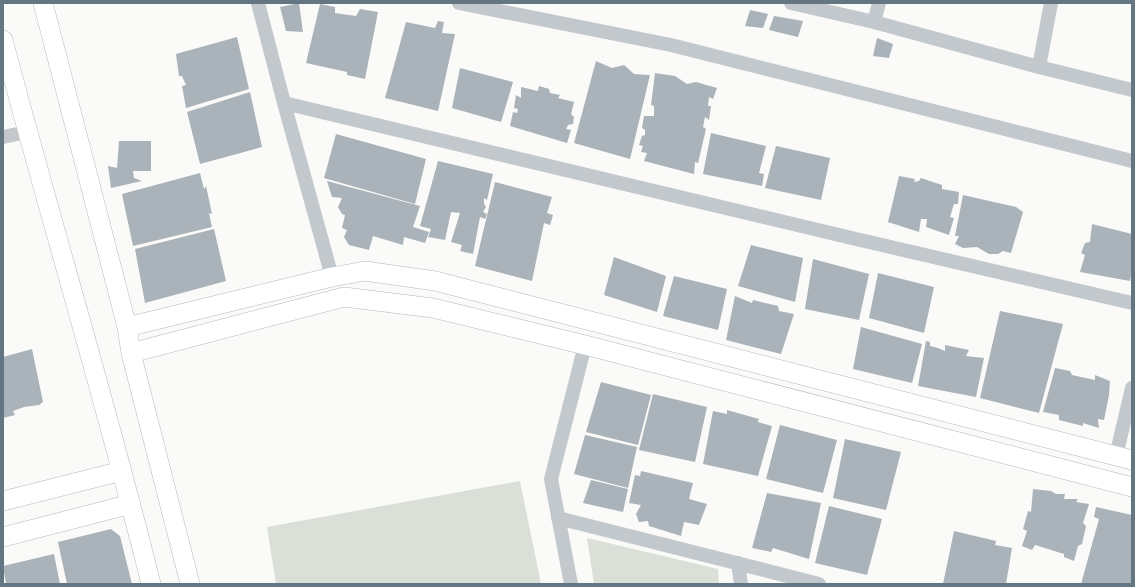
<svg xmlns="http://www.w3.org/2000/svg" width="1135" height="587" viewBox="0 0 1135 587" font-family="'Public Sans',sans-serif">
<rect width="100%" height="100%" fill="#fafaf8"/>
<path fill="#dadfd7" d="M520 481 541 584H276L267 527Z
M587 538 718 569 719 584H594Z"/>
<path fill="#aab3b9" d="M299 3 303 32 286 31 280 7Z
M320 4 335 7V13L356 16 360 9 378 12 365 79 347 75V72L306 63Z
M750 10 768 14 763 28 745 26Z
M774 16 803 21 798 37 769 30Z
M438 21 444 22 442 33 455 34 438 111 385 98 406 22 435 28Z
M237 37 249 89 186 108 182 86 186 85 182 76H179L176 54Z
M877 38 893 44 889 58 873 56Z
M596 61 612 68 624 65 634 74 650 75 630 159 574 143Z
M460 68 513 82 501 122 452 108Z
M655 73 675 76 687 84 696 82 717 88 713 99 709 97 708 106H711L709 120 705 117 703 127 706 129 698 163 695 162 694 174 644 161 647 153 641 152 643 146 639 145 642 136 645 135V130L642 128 644 116H654V106L651 105Z
M539 86 549 89 550 93 560 95 558 98 574 102 571 114 574 117 573 124 568 125 566 129 571 130 567 143 510 126 513 112 517 113 518 109 514 108 516 95 521 98V87L538 91Z
M250 92 262 147 200 164 187 112Z
M711 133 766 146 759 173 764 174 762 186 703 174Z
M336 134 426 159 415 204 324 178Z
M119 141H151V171H133L134 178 142 181 111 188 108 166 117 168Z
M776 146 830 158 821 200 765 188Z
M438 161 493 174 487 200 484 198V204L486 207 483 212 487 214 485 219 480 217 473 254 460 251 462 245 451 242 460 213 451 212 445 240 428 237 431 229 420 226Z
M200 173 204 189 206 186 212 214 209 213 212 227 133 246 122 194Z
M899 176 915 179 914 182 919 181 921 178 942 185V189L959 192 958 204H954L950 217 954 218 949 235 926 227 927 219H921L919 232 888 222Z
M327 181 420 206 413 227 429 232 425 243 404 237 403 245 373 236 369 250 349 245 344 237 347 230 342 228 345 215 342 214 338 207 342 198 332 197Z
M495 182 552 197 547 213 553 215 550 225 544 223 532 281 475 266Z
M963 195 1016 207 1023 212 1011 253 1003 251 998 254H989L977 247 963 248 955 244 959 236H955Z
M1092 224 1132 234V270L1130 281 1080 272 1085 255 1081 253 1085 243 1090 242Z
M214 229 226 281 145 303 135 249Z
M751 245 803 258 795 302 738 286Z
M614 257 666 276 657 312 604 295Z
M813 259 869 274 859 320 805 309Z
M878 273 934 287 924 333 869 318Z
M674 276 727 289 718 330 663 316Z
M735 296 752 303 753 300 778 306 779 311 794 314 781 354 726 340Z
M1000 311 1063 324 1039 413 980 398Z
M861 327 922 344 912 383 853 369Z
M926 341 930 342V346L938 348 945 351V345L969 350 966 356 984 358 976 397 918 386Z
M32 349 43 402 39 405 24 407 13 411 15 415 3 418V357Z
M1055 368 1070 371 1072 375 1095 380V375L1110 381 1109 395 1104 420 1098 419 1099 428 1083 423V426L1059 420V415L1043 412Z
M601 382 651 395 638 445 586 432Z
M653 394 707 407 695 462 639 450Z
M727 410 759 419 758 422 772 426 758 476 703 464 713 411 727 414Z
M780 425 837 440 823 493 766 479Z
M585 435 637 447 628 488 574 474Z
M845 439 901 452 886 510 833 498Z
M641 471 693 483 689 499 707 504 699 525 684 522 681 536 649 526 648 521 639 522 636 514 641 505 629 503 635 475 640 476Z
M591 480 628 489 623 512 583 503Z
M1033 489 1051 491 1056 494H1065L1064 499H1078L1076 502 1089 504 1083 523 1086 526 1082 544 1078 546 1074 561 1064 557V554L1035 545 1032 550 1022 546 1027 531 1023 529 1028 511 1031 512Z
M767 493 821 503 809 559 773 548 771 552 752 548Z
M829 506 882 519 867 575 815 563Z
M1096 507 1132 515V584H1081L1099 519 1094 517Z
M111 529 120 536 132 584H67L58 542Z
M954 531 996 541 995 545 1012 548 1006 584H943Z
M54 554 60 584H6L3 566Z"/>
<g fill="none" stroke-linecap="round" stroke-linejoin="round">
<g stroke="#b3babf" stroke-width="20">
<path id="secondary" d="M43 3 127 327 131 353 190 584
M3 40C51 222 106 402 151 584
M127 327 332 277 365 271 435 281 1132 460
M131 353 344 297 433 308 585 345 1132 487
M3 501 122 471
M3 537 131 504"/>
</g>
<path stroke="#c3c8cc" stroke-width="14" d="M258 3 284 103 332 277
M459 3 671 45 1132 161
M791 3 874 22 1039 67 1132 90
M874 22 879 3
M1039 67 1051 3
M284 103 856 239 1132 303
M3 137 27 132
M1116 456 1132 388
M558 518 819 584
M738 563 741 584
M571 584 551 479 585 345"/>
<use href="#secondary" stroke="#fff" stroke-width="19"/>
</g>
<rect width="1135" height="587" fill="none" stroke="#657683" stroke-width="8"/>
</svg>
